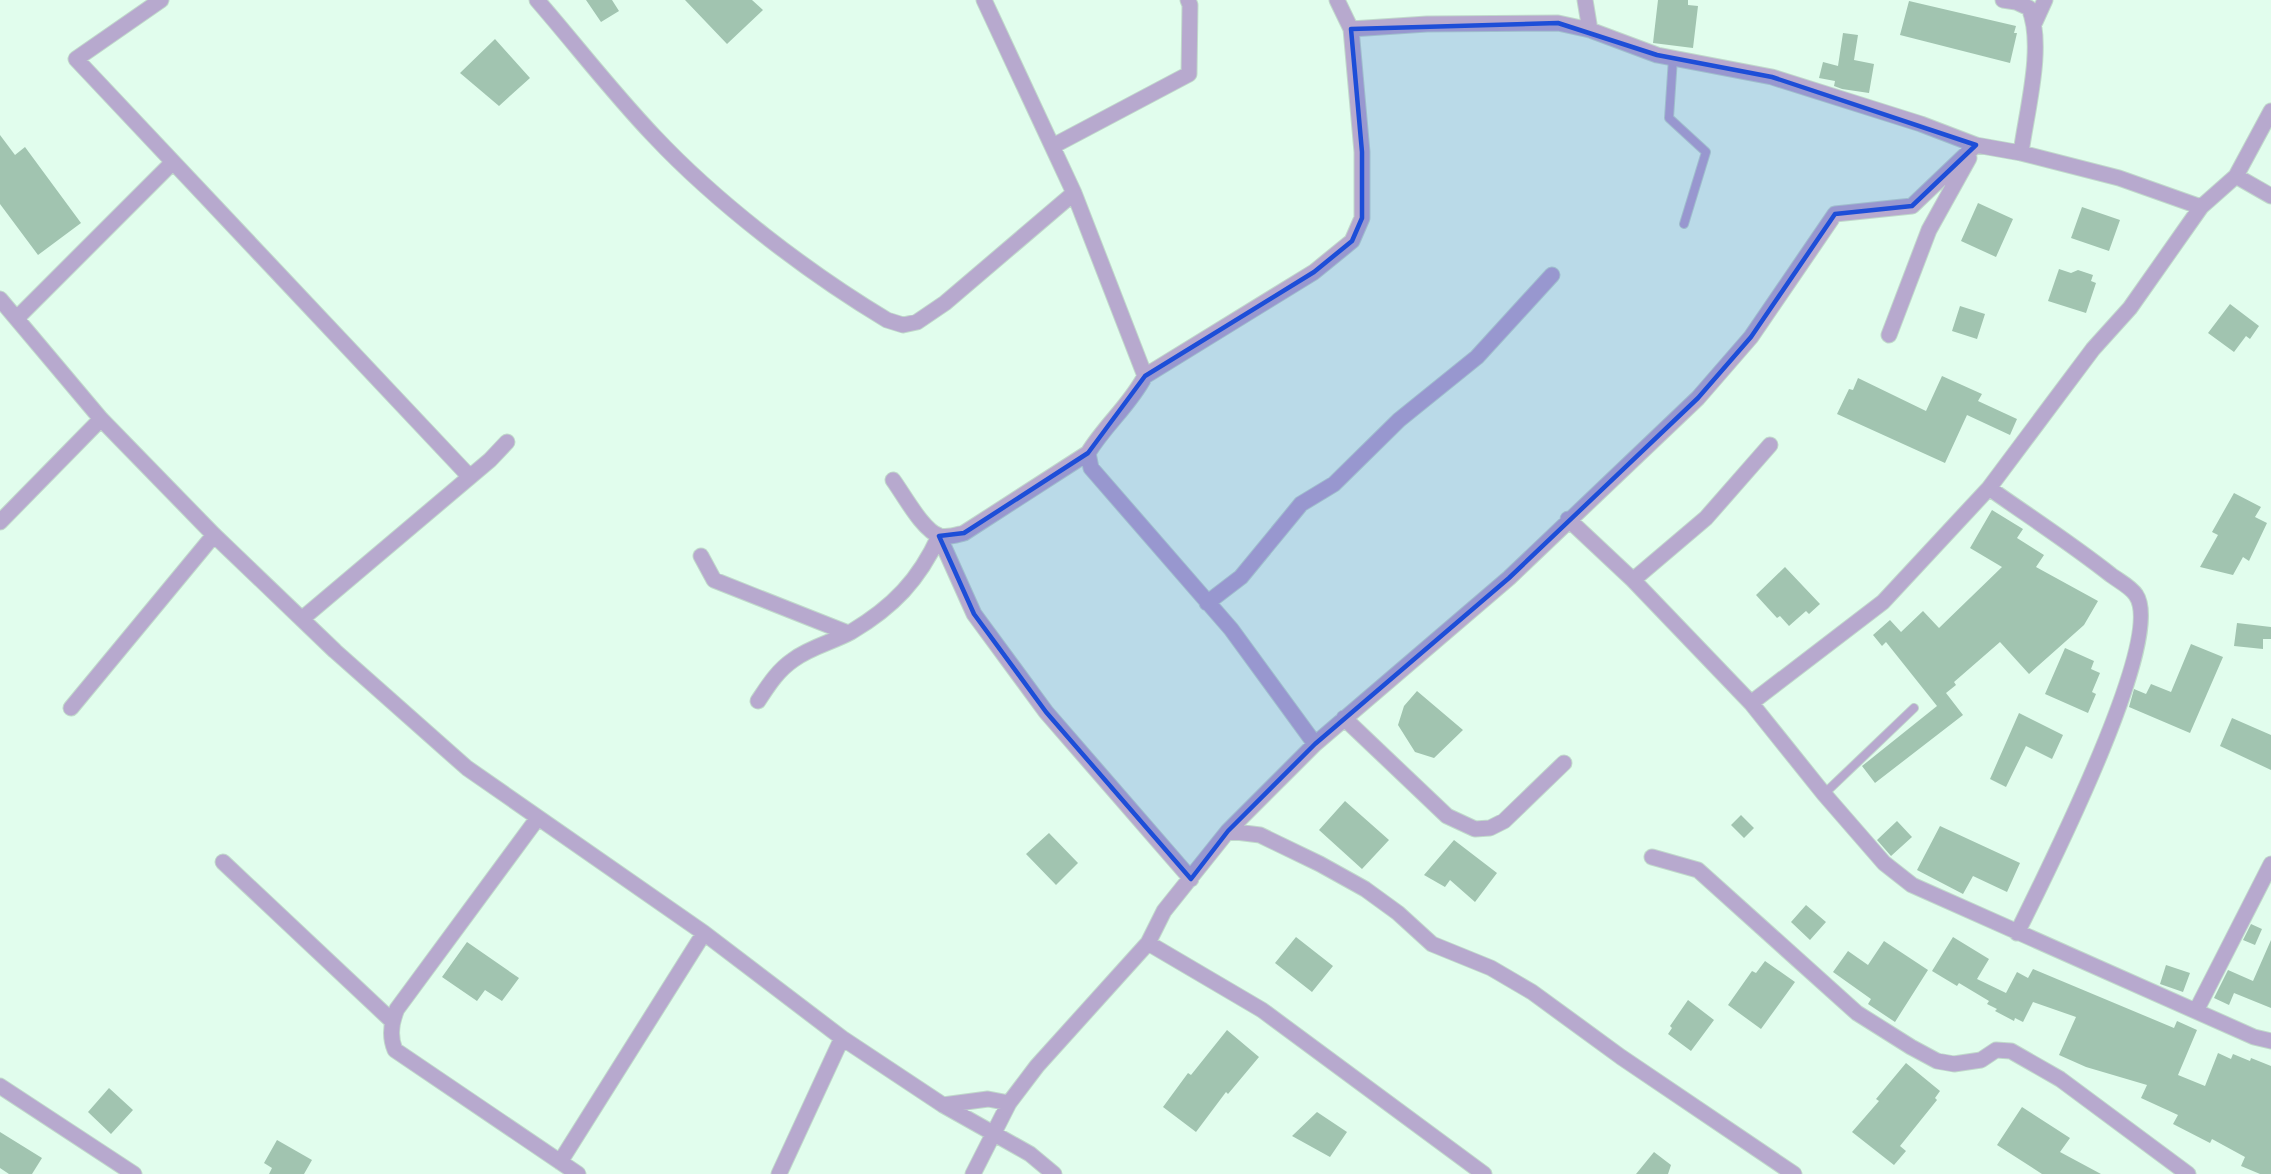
<svg xmlns="http://www.w3.org/2000/svg" width="2271" height="1174" viewBox="0 0 2271 1174" font-family="Signika,sans-serif">
<rect width="100%" height="100%" fill="#e1fded"/>
<path fill="#a1c4b0" d="M586 0H612L619 11 601 22Z
M685 0H752L763 10 727 44Z
M1658 0H1688V5L1698 6 1693 48 1653 43Z
M1909 1 2016 26 2014 33H2017L2010 63 1900 35Z
M1843 33 1858 35 1854 60 1874 64 1869 93 1842 89 1834 86 1835 81 1819 78 1823 62 1838 66Z
M495 39 530 78 499 106 460 73Z
M0 135 15 155 25 147 81 223 38 255 0 204Z
M1978 203 2013 219 1996 257 1961 241Z
M2082 207 2120 220 2109 251 2071 238Z
M2059 269 2071 273 2078 270 2093 275 2091 281 2096 283 2086 313 2048 301Z
M2230 304 2259 326 2250 339 2246 336 2234 352 2208 333Z
M1960 306 1985 314 1977 339 1952 331Z
M1942 376 1982 394 1978 401 2017 419 2010 435 1967 415 1945 463 1837 414 1849 389 1853 390 1858 378 1926 411Z
M2234 493 2261 507 2255 517 2267 523 2249 561 2243 557 2233 575 2200 567 2218 535 2212 532Z
M1992 510 2023 529 2017 538 2044 555 2036 567 2098 601 2084 625 2029 674 2000 642 1954 682 1956 685 1946 693 1963 715 1875 783 1862 766 1937 706 1886 642 1882 646 1873 635 1890 620 1901 632 1923 611 1939 628 2002 567 1970 548Z
M1785 567 1820 604 1809 614 1806 611 1789 626 1780 616 1777 618 1756 595Z
M2237 623 2271 627V639H2263V649L2234 646Z
M2191 644 2223 657 2190 733 2129 707 2134 689 2146 694 2151 684 2171 692Z
M2065 648 2094 661 2091 669 2100 673 2092 692 2096 694 2088 713 2045 694Z
M1417 691 1463 730 1434 758 1415 752 1398 725 1404 706Z
M2019 713 2063 735 2052 759 2026 746 2006 787 1990 779Z
M2232 718 2271 735V770L2220 746Z
M1345 801 1389 840 1362 869 1319 830Z
M1741 815 1754 828 1744 838 1731 825Z
M1897 821 1912 837 1891 856 1877 840Z
M1940 826 2020 863 2007 892 1973 876 1963 894 1917 870Z
M1049 833 1078 863 1056 885 1026 854Z
M1454 840 1497 873 1475 902 1450 880 1445 887 1424 875Z
M1806 905 1826 922 1810 940 1791 922Z
M2251 924 2262 929 2255 945 2243 940Z
M1296 937 1333 966 1312 992 1275 963Z
M1953 937 1989 959 1977 979 2006 993 2017 972 2028 978 2033 969 2174 1028 2177 1021 2197 1030 2178 1075 2205 1086 2218 1053 2231 1059 2233 1054 2250 1061 2251 1058 2271 1066V1174H2260L2241 1166 2245 1157 2212 1139 2210 1143 2173 1124 2178 1115 2141 1098 2147 1085 2086 1067 2059 1055 2076 1017 2033 1002 2023 1022 2015 1018 2014 1021 1995 1011 1997 1009 1987 1004 1989 1001 1959 983 1957 986 1932 971Z
M2271 940V1008L2234 993 2229 1005 2214 998 2228 970 2253 981Z
M1884 941 1928 970 1895 1022 1868 1004 1871 999 1833 972 1848 951 1868 965Z
M467 942 519 978 502 1001 485 990 477 1001 442 977Z
M1765 961 1795 982 1761 1029 1728 1005 1752 971 1756 973Z
M2166 965 2190 973 2183 992 2160 984Z
M1688 1000 1714 1020 1691 1051 1668 1034 1672 1028 1670 1026Z
M1227 1030 1259 1057 1228 1094 1226 1092 1196 1132 1163 1107 1188 1073 1191 1075Z
M1906 1063 1940 1091 1935 1098 1937 1100 1900 1146 1906 1151 1894 1165 1852 1132 1879 1101 1876 1099Z
M109 1088 133 1110 111 1134 88 1112Z
M2022 1107 2070 1138 2060 1152 2101 1174H2042L1997 1145Z
M1317 1112 1347 1132 1330 1157 1292 1136Z
M0 1132 42 1158 32 1174H9L0 1168Z
M277 1140 312 1160 304 1174H269L272 1168 264 1163Z
M1654 1152 1671 1165 1668 1174H1636Z"/>
<g fill="none" stroke-linecap="round" stroke-linejoin="round">
<g stroke="#c0d9cb" stroke-width="10">
<path id="service" d="M1673 58 1669 118 1706 152 1684 224
M1824 794 1914 708"/>
</g>
<g stroke="#c0d9cb" stroke-width="17">
<path id="minor" d="M161 0 76 59 469 476
M537 0C576 45 613 93 654 136 717 203 807 272 887 320L903 325 917 322 945 303 1074 193
M984 0 1074 193 1145 376C1130 405 1105 425 1088 453L1091 468 1231 629 1315 744
M1337 0 1351 29 1427 24 1558 23 1590 30 1657 55 1772 77 1921 124 1976 145 2021 153 2119 178 2201 207
M1585 0 1590 30
M2003 0 2016 2 2029 8C2045 46 2026 113 2021 153
M2035 22 2045 0
M1053 146 1189 74 1190 5 1188 0
M2236 176 2271 196
M0 299 101 419 214 535 335 651 467 768 704 933 842 1038 943 1105 1030 1154 1054 1174
M17 318 172 163
M1889 335 1929 230 1969 158
M1145 376 1314 272 1352 241 1362 218V152L1351 29
M893 480C904 495 923 531 940 536 948 538 956 535 964 533L1088 453
M1989 488C2030 517 2072 544 2111 575 2119 581 2131 587 2136 595 2166 639 2042 882 2017 933
M1568 519 1633 580 1751 703 1824 794 1884 863 1912 885 2254 1037 2271 1041
M0 522 101 419
M939 536 974 614 1046 712 1191 879
M701 556 714 580 848 633
M1633 580 1706 518 1770 445
M1207 603 1241 577 1301 504 1334 484 1399 420 1477 357 1552 275
M303 618 490 460 507 442
M758 701C768 686 777 671 793 660 810 647 833 642 851 632 893 607 919 580 939 536
M1751 703 1883 602 1989 488 2093 349 2130 308 2201 207 2236 176 2271 111
M71 708 214 535
M1344 718 1447 816 1475 829 1490 828 1504 821 1564 763
M537 819 397 1009C391 1023 389 1036 395 1050L578 1174
M1228 831 1315 744 1509 578 1698 398 1751 337 1835 214 1912 206 1976 145
M1652 857 1698 870 1857 1013 1911 1047 1937 1061 1954 1064 1981 1060 1996 1050 2011 1051 2060 1079 2188 1174
M223 862 392 1021
M1148 943 1262 1010 1484 1174
M2197 1009 2271 864
M0 1086 134 1174
M943 1105 988 1099 1009 1103
M560 1162 704 933
M779 1174 842 1038
M973 1174 1009 1103 1037 1066 1148 943 1164 911 1228 831 1260 835 1320 864 1365 889 1398 913 1432 944 1491 968 1532 992 1621 1057 1794 1174"/>
</g>
<use href="#service" stroke="#b7a9ce" stroke-width="8"/>
<use href="#minor" stroke="#b7a9ce" stroke-width="15"/>
</g>
<path fill="#1d4ed8" fill-opacity="0.2" stroke="#1d4ed8" stroke-width="4.5" stroke-linejoin="round" d="M1558 23 1657 55 1772 77 1976 145 1912 206 1835 214 1751 337 1698 398 1509 578 1315 744 1228 831 1191 879 1046 712 974 614 939 536 964 533 1088 453 1145 376 1314 272 1352 241 1362 218V152L1351 29Z"/>
</svg>
